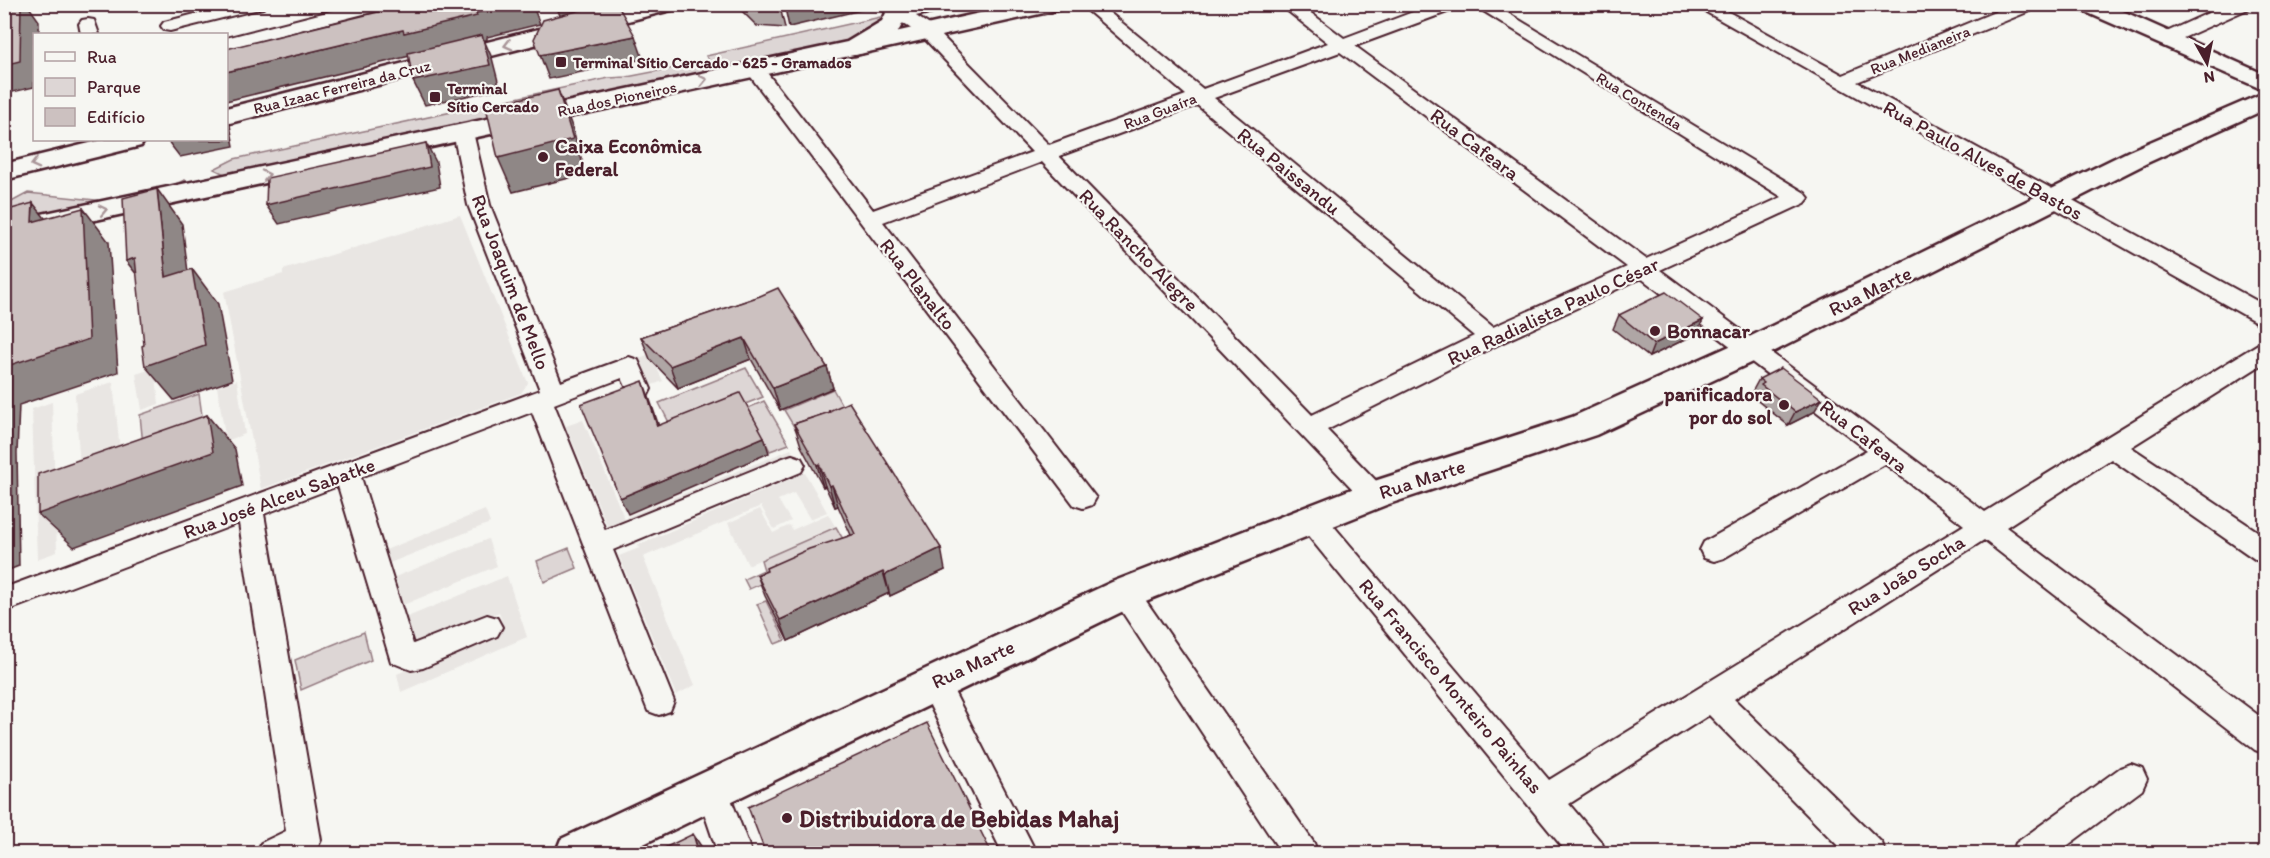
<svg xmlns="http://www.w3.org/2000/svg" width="2270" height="858" viewBox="0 0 2270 858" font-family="Itim,sans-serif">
<rect width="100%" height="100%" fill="#f6f6f2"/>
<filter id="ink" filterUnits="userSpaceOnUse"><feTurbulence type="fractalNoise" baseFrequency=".0167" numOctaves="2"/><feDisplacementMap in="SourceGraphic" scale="12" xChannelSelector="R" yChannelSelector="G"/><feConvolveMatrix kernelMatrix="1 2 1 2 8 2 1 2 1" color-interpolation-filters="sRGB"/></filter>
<g filter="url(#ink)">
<path fill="#e9e6e3" d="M460 215 528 383 521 393 261 489 224 292 283 274V270Z
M650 354 663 381 647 387 634 360Z
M155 368 159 404 142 410 136 374Z
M237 380 245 434 226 441 217 387Z
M113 382 122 470 81 484 75 394Z
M52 402 57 552 37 559 32 409Z
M583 420 628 527 611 535 566 426Z
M791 449 797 460 632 529 627 517Z
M805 473 827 512 810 519 794 493 778 500 791 521 774 529 761 506 643 557 695 685 676 695 619 556 639 548 638 545Z
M760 509 773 533 790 525 792 530 828 514 835 526 748 565 728 523Z
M485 510 490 523 387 564 383 551Z
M488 539 497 566 403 605 395 577Z
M507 576 527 637 401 692 397 674 504 628 499 612 413 648 405 618Z"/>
<path fill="#ddd6d5" stroke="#947a80" stroke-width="1.5" d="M894 14 853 48 718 76 706 56Z
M699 63 708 79 237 180 214 169 234 159 609 78 627 77Z
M185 180 191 187 5 227 4 206 28 193 105 201 156 192Z
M746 368 763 397 674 432 659 403Z
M833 389 851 422 802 440 784 410Z
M199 394 206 444 145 465 140 415Z
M764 401 789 444 770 451 748 408Z
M836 527 847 546 749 589 744 579 764 570 761 560Z
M569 548 577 568 544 582 537 561Z
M766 601 785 640 775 644 757 604Z
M364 632 371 660 301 690 295 660Z"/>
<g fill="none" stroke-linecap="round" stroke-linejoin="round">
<g stroke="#4a1f2b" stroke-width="4">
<path id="minor" d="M234 4H265L263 8 170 31 164 30 161 26 164 22Z
M358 4H389L387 8 226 49V38Z
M1080 4H1099L1203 89 1328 43 1279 4H1299L1344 38 1434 4H1460L1458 8 1355 46 1646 259 1782 197 1472 4H1493L1805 193 1809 198 1805 203 1660 270 1985 512 2258 344 2266 342V362L2131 447 2266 537V563L2256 560 2111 459 2006 527 2266 721V754L2255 750 1984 540 1734 699 1882 843 1886 854H1846L1709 715 1569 804 1602 843 1606 854H1568L1301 527 1297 519 1301 511 1311 508 1321 511 1549 780 1964 525 1885 464 1724 558 1714 561 1704 558 1700 550 1704 542 1867 450 1641 278 1499 344 1327 430 1383 488 1387 495 1383 502 1374 505 1365 502 1042 162 883 222 1096 498 1092 505 1083 508 1074 505 745 69 747 65H761L873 210 1032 152 922 36 892 16 889 12 892 8H904L934 28 1049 145 1186 95ZM1340 52 1627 267 1493 327 1214 98ZM1197 105 1474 336 1312 415 1059 156Z
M1692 4H1714L1843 75 2014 4H2039L2037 8 1857 82 2266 306V325L2258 323Z
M2228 4H2252L2250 8 2172 43H2160L2157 39 2160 35Z
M88 19 94 20 99 34H81L79 24 82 20Z
M463 126 470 128 473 132 490 205 561 382 629 357 638 360 651 389 648 395 639 398 630 395 622 378 554 404 605 530 783 458 792 455 801 458 805 465 801 472 613 550 674 701 670 711 659 715 648 711 644 701 532 412 361 477 413 644 487 615 497 618 502 627 497 636 423 668 411 670 391 662 338 486 264 514 321 840 316 851 311 854H257L261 843 286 831 239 523 4 612V588L540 390 468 205 453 132 456 128Z
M1125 581 1135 585 1314 843 1318 854H1282L1115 601 1111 593 1115 585Z
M934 670 945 674 1037 854H1003L919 683 923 674Z
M2131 764 2142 768 2147 779 2142 790 2056 854H2012L2016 843 2120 768Z
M712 774 723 778 752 854H718L696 789 701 778Z"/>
</g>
<g stroke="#4a1f2b" stroke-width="5">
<path id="tertiary" d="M901 4H945L942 9C926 13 906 21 890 17L887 12 890 7Z
M1020 4H1064L1061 9 1053 11 855 55 847 53 843 48 847 43 855 41Z
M2076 4H2107L2266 75V91L2079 9Z
M2266 92V109L2147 163 1763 357 1596 435 1386 505 1138 604 623 854H555L561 839 1112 582 1362 485 1572 417 1741 341 2129 151Z"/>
</g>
<g stroke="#4a1f2b" stroke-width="5">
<path id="secondary" d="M638 4H678L675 9 226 124V108Z
M880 4H904L909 12 899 30 863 53 4 240V222L847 42 882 21 886 13Z
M102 140H145L141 146 4 180V164Z"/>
</g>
<use href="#minor" fill="#f6f6f2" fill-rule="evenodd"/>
<use href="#tertiary" fill="#f6f6f2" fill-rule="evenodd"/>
<use href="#secondary" fill="#f6f6f2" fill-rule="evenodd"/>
</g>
<path fill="#afa6a5" stroke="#4a1f2b" stroke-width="1.5" d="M738 4H775L781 11 785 28 757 26 739 8Z
M760 296 827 367 833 388 780 410 751 359 678 388 650 359 641 337Z
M1619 315 1703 320 1696 334 1649 357 1613 329Z
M1759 379 1814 412 1788 425 1754 398 1755 395 1752 392Z
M829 411 945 570 890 596 889 593 788 641 765 596 757 575 851 535 838 506 835 507 825 486 823 487 801 446 794 424 829 412Z"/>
<path fill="#8f8786" stroke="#4a1f2b" stroke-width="1.5" d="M21 4H27L39 21V34H34V87L4 94V65Z
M511 4H532L540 24 487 37V40H484L492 58 500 89 425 105 413 81 414 55 226 101V72Z
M616 4 562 21 556 5Z
M800 4H874V7L789 27 785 8Z
M635 36 643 59 549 79 540 55Z
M558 90 571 124 586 174 513 192 498 158Z
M226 120 230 125 234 146 180 157 167 140H226Z
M426 143 436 162 440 187 279 224 266 205Z
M157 189 182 224 193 312 166 277Z
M33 203 60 237 32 222Z
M83 208 109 242 118 372 19 405 17 453 19 566 4 572V367Z
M135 258 153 295 126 261Z
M192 269 218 304 232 380 174 400 145 366Z
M1703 320 1696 334 1649 357 1654 344Z
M744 338 751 359 678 388 670 366Z
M827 367 833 388 780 410 773 388Z
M643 381 649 397 664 441 657 426Z
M1822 399 1814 412 1788 425 1795 412Z
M207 415 235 449 242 486 74 547 38 514Z
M764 437 769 453 628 514 620 498Z
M819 464 825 486 823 487 817 465Z
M832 485 838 506 835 507 829 486Z
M941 548 945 570 890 596 885 575Z
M883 572 889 593 788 641 780 620Z
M693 834 701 846 703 854H699Z"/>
<path fill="#ccc1c0" stroke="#4a1f2b" stroke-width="1.5" d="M4 4H21L20 61 4 65Z
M411 4H511L476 13 477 16 404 33 403 30 226 72V49Z
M604 4H617L635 36 540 55 534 39 543 20Z
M748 4H775L781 11 752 8Z
M784 4H800L785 8Z
M482 35 490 65 413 81 408 53Z
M558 90 573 139 498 158 486 107Z
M426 143 430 167 266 205 267 178Z
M157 189 166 277 192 269 205 345 145 366 142 346 144 345 135 258 126 261 123 198Z
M33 203 32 222 83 208 89 339 4 367V211Z
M778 288 827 367 773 388 744 338 670 366 641 337 760 296Z
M1666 292 1703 320 1654 344 1619 315Z
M1781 368 1822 399 1795 412 1761 385 1764 383 1759 379Z
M643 381 657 426 740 393 764 437 620 498 581 404Z
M849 402 941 548 885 575 883 572 780 620 757 575 767 571 766 568 809 549 855 534 832 485 829 486 819 464 817 465 794 424 830 412 829 411Z
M207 415 213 452 38 514V474Z
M927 723 992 854H766L748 807Z
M693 834 699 854H652Z"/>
<defs><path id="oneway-chevron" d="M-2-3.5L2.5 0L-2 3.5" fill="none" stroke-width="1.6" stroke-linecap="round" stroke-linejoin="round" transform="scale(1.5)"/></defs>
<g stroke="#a99598">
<use href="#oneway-chevron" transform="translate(508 45) rotate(166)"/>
<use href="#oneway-chevron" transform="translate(703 80) rotate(-12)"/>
<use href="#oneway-chevron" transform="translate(35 164) rotate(166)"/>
<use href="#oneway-chevron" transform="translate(266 175) rotate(-12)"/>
<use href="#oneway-chevron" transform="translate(103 210) rotate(-12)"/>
</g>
</g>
<g fill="#4a1f2b" stroke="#f6f6f2" stroke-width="2">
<rect x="555" y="56" width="12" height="12" rx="3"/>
<rect x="429" y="91" width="12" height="12" rx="3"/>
<circle cx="543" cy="157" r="6"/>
<circle cx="1655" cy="331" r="6"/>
<circle cx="1784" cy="405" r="6"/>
<circle cx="787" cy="818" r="6"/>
</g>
<g text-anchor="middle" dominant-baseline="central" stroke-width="4.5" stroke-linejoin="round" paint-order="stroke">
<g font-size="16" fill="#4a1f2b" stroke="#f6f6f2">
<text transform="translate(1920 50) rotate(-22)">Rua Medianeira</text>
<text transform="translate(342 87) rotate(-14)">Rua Izaac Ferreira da Cruz</text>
<text transform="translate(617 99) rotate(-12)">Rua dos Pioneiros</text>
<text transform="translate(1639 101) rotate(31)">Rua Contenda</text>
<text transform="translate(1160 111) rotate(-21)">Rua Guaíra</text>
</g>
<g font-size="16" font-weight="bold" fill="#4a1f2b" stroke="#f6f6f2" text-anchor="start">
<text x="573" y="62">Terminal Sítio Cercado - 625 - Gramados</text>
<text x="447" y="88">Terminal<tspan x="447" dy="18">Sítio Cercado</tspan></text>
</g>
<g font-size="20" fill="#4a1f2b" stroke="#f6f6f2">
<text transform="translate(1475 144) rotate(37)">Rua Cafeara</text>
<text transform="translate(1983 160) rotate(29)">Rua Paulo Alves de Bastos</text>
<text transform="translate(1289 171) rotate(39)">Rua Paissandu</text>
<text transform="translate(1139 250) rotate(46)">Rua Rancho Alegre</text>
<text transform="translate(511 282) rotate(69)">Rua Joaquim de Mello</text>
<text transform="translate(918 284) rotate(52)">Rua Planalto</text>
<text transform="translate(1870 291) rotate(-26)">Rua Marte</text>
<text transform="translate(1553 311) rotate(-25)">Rua Radialista Paulo César</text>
<text transform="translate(1864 436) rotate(38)">Rua Cafeara</text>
<text transform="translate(1422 479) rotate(-18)">Rua Marte</text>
<text transform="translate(279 498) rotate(-20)">Rua José Alceu Sabatke</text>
<text transform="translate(1906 575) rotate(-32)">Rua João Socha</text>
<text transform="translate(973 664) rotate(-25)">Rua Marte</text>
<text transform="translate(1451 686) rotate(50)">Rua Francisco Monteiro Painhas</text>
</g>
<g font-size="20" font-weight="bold" fill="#4a1f2b" stroke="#f6f6f2" text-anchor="start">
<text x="555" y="146">Caixa Econômica<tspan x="555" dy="23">Federal</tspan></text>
<text x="1667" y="331">Bonnacar</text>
<text x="1772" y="394" text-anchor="end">panificadora<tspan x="1772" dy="23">por do sol</tspan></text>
</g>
<g font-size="24" font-weight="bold" fill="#4a1f2b" stroke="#f6f6f2" text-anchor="start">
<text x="799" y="818">Distribuidora de Bebidas Mahaj</text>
</g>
</g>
<rect width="2270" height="858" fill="none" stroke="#f6f6f2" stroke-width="24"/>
<rect x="12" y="12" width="2246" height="834" fill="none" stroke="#4a1f2b" stroke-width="2" filter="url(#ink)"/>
<rect x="33" y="33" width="195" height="108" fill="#f6f6f2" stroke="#b1a0a2" stroke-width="1.5"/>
<rect x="45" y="52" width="30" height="9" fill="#f6f6f2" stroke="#b1a0a2" stroke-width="1.5"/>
<text x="87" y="63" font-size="18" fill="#4a1f2b">Rua</text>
<rect x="45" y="78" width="30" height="18" fill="#ddd6d5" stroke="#b1a0a2" stroke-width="1.5"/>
<text x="87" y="93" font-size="18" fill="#4a1f2b">Parque</text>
<rect x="45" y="108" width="30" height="18" fill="#ccc1c0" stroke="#b1a0a2" stroke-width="1.5"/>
<text x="87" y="123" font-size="18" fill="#4a1f2b">Edifício</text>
<g transform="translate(2207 63) rotate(171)" stroke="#f6f6f2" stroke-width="4.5" paint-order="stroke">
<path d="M0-4.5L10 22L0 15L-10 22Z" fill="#4a1f2b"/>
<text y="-9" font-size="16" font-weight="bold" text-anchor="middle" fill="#4a1f2b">N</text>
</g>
</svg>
